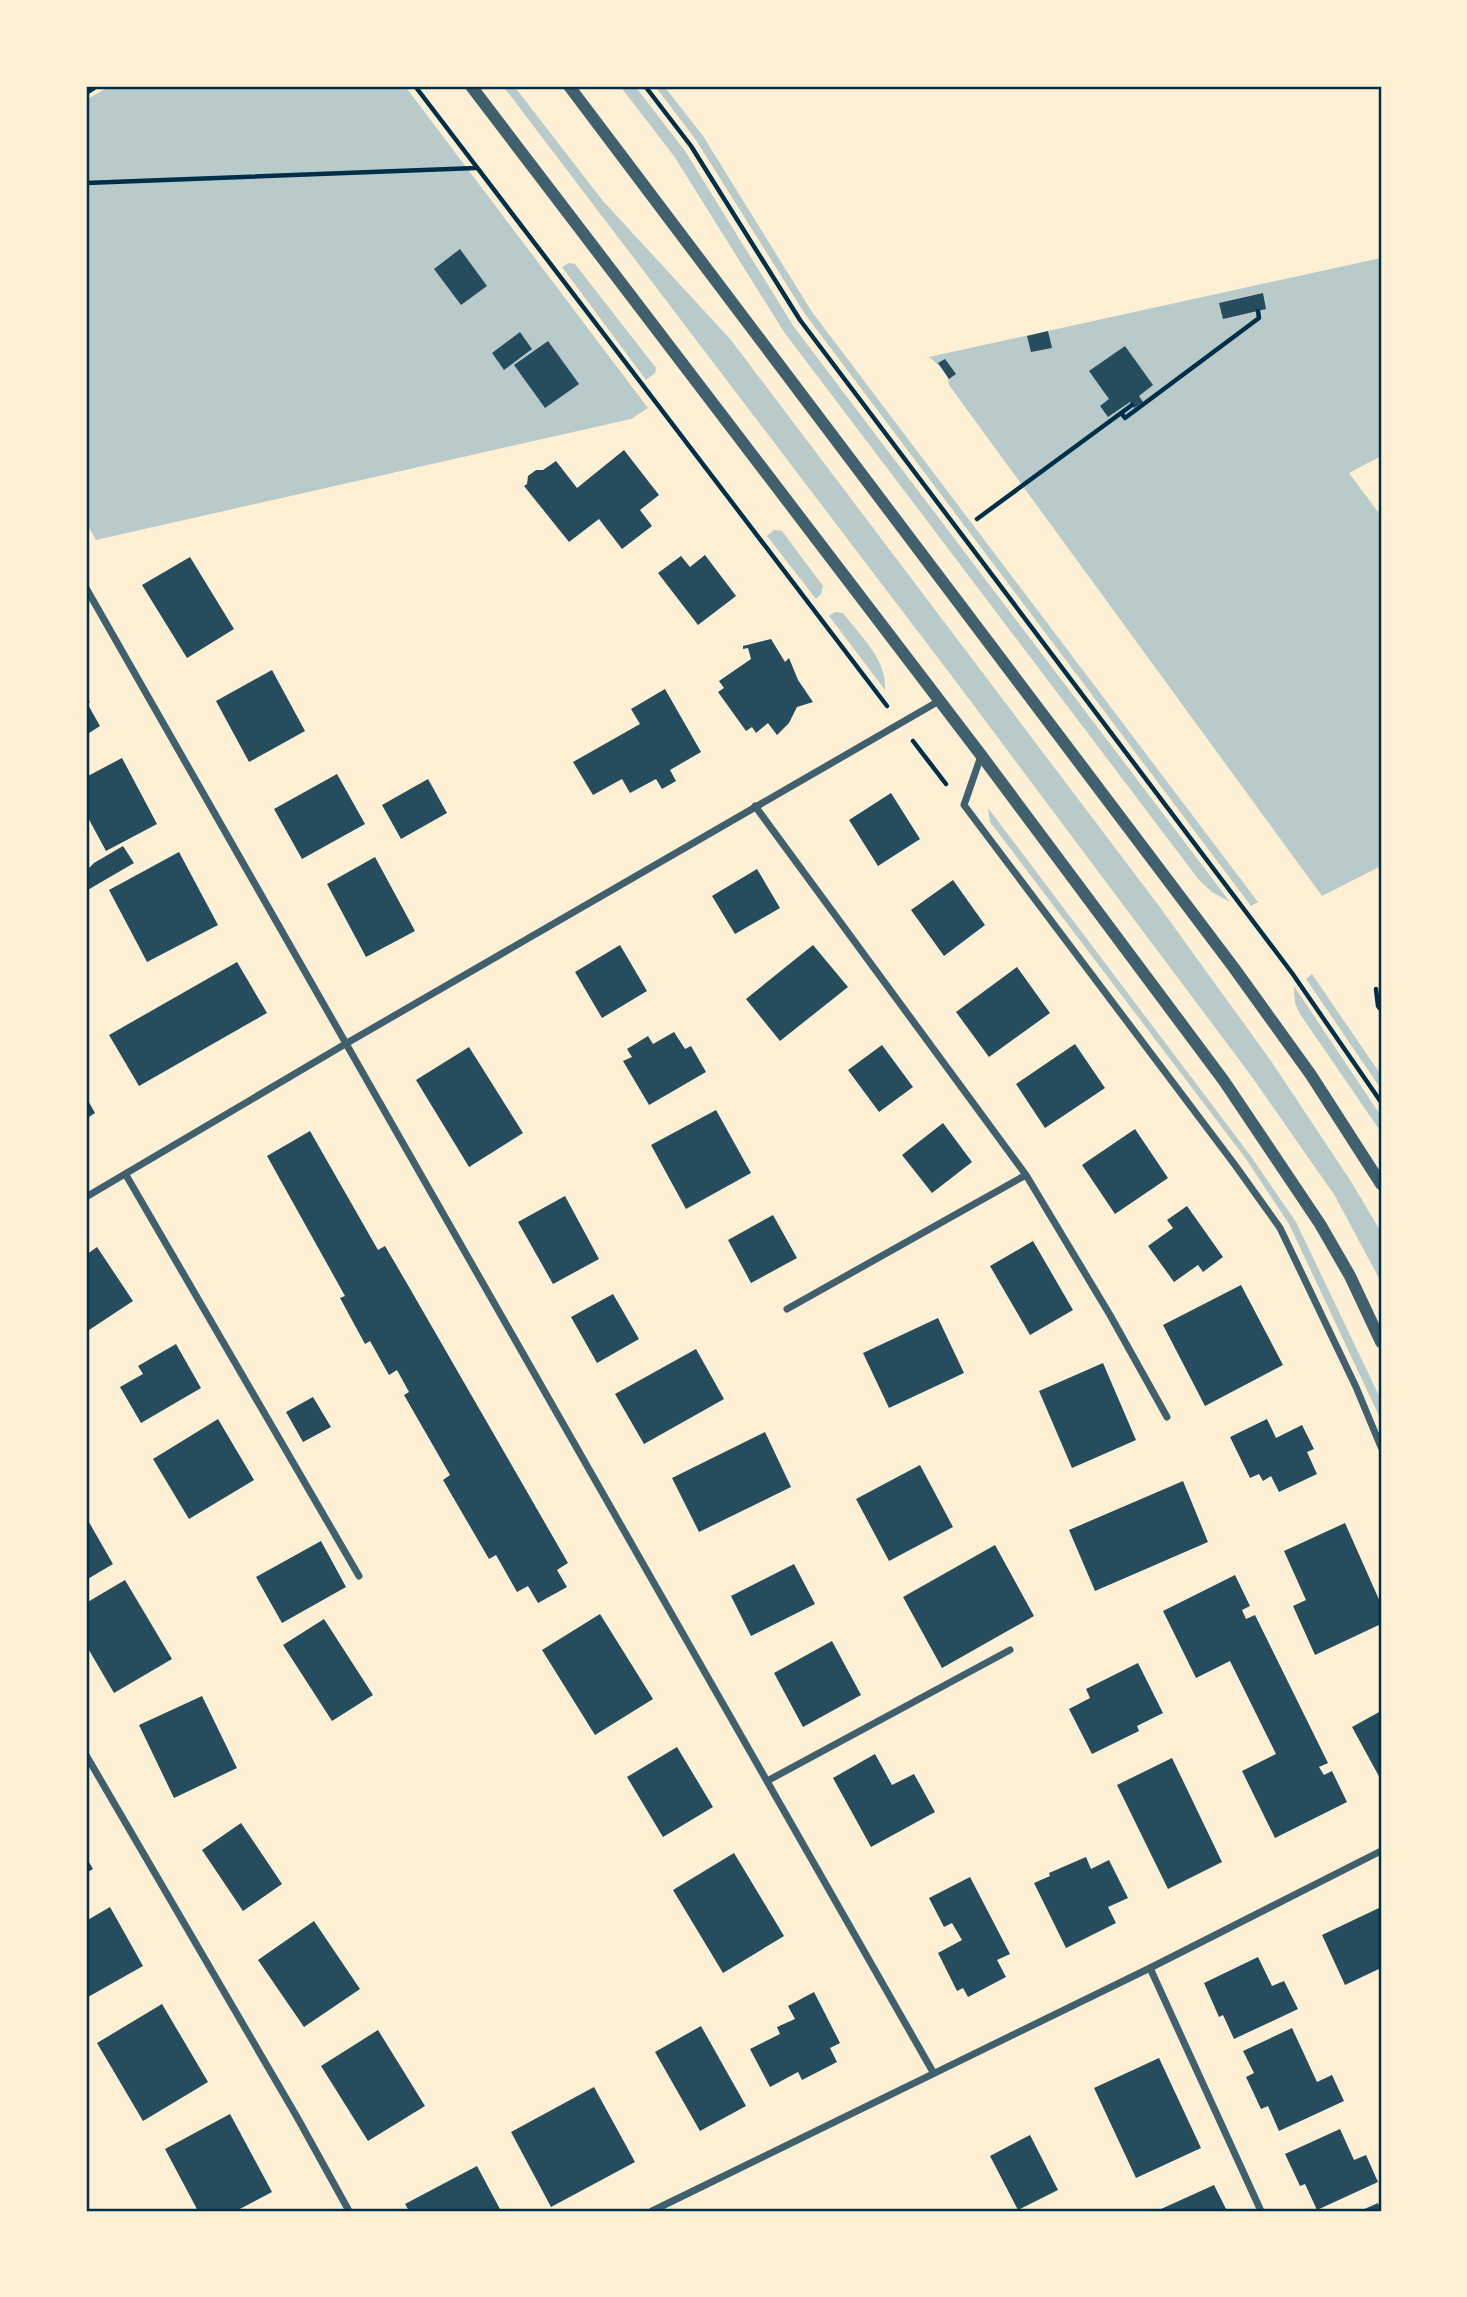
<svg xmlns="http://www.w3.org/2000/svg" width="1467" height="2297" viewBox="0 0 1467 2297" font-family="'Nunito Sans',sans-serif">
<rect width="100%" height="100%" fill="#fdf0d5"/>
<path fill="#b9caca" d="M110 86H405L648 408 631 419 96 540 86 522V100Z
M503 86H514L603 201 731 340 1159 906 1271 1061 1352 1183 1381 1232V1282L1335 1196 1252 1077 954 679Z
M620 86H635L685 151 794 327 1230 902 1212 892 1199 880 784 332 674 156Z
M655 86H664L703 136 812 312 1258 902 1251 906 805 314 696 140Z
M1381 258V456L1349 473 1381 516V866L1322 896 949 385C949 373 938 364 929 357Z
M569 263 575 264 656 368 655 373 646 380 562 267Z
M774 530 782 531 823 586 821 594 816 599 767 536Z
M835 612 843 613C860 636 887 659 885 690L829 616Z
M988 808 1250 1155 1296 1222 1381 1400V1420L1289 1224 1246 1159 990 822Z
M1312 974 1381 1075V1089L1306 979Z
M1294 986 1381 1116V1132L1300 1014 1295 1003Z"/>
<path fill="#264d5e" d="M460 249 487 286 461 305 434 269Z
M1263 293 1266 309 1223 319 1219 303Z
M1048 331 1052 348 1031 352 1027 336Z
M520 332 532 349 504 370 492 353Z
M548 341 579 384 545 408 514 365Z
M1125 346 1153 385 1139 396 1143 402 1134 408 1130 402 1108 417 1100 406 1109 399 1089 371Z
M945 359 956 374 949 379 938 363Z
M624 450 659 495 640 510 652 526 622 549 599 519 569 542 524 486 527 484 528 476 536 470H543L556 461 577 488Z
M705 555 736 596 698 625 658 573 681 556 690 567Z
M190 557 234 629 187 658 142 585Z
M771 639 785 662 789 658 798 680 813 702 797 707 789 723 777 735 768 723 756 733 752 727 746 731 718 692 724 688 719 681 751 659 748 648 743 649V646Z
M272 670 305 731 249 762 216 701Z
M665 689 701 752 670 770 676 781 662 789 656 779 630 793 622 779 593 795 573 762 640 724 631 709Z
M86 694 90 702 87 703 100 726 86 735Z
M122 758 157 824 106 851 86 814V777Z
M337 774 365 824 302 859 274 809Z
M428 779 447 813 401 839 382 805Z
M891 793 920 839 878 866 849 820Z
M123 846 134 863 86 891V871L94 863Z
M179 852 218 925 147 962 109 890Z
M375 857 415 931 366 957 327 884Z
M757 869 780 908 735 934 712 896Z
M953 880 985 925 944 956 911 910Z
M620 945 647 991 602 1018 575 972Z
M813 945 848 987 780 1041 746 999Z
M237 962 267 1013 139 1086 109 1035Z
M1017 967 1050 1013 989 1057 956 1012Z
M674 1032 685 1049 691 1046 706 1072 649 1105 623 1061 632 1057 627 1049 648 1036 653 1044Z
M1075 1044 1105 1088 1045 1128 1016 1084Z
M882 1045 913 1087 879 1112 848 1070Z
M469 1047 523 1133 469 1167 416 1080Z
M86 1097 95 1113 86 1119Z
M716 1110 751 1173 686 1209 651 1145Z
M943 1123 972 1162 932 1193 902 1155Z
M1135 1129 1168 1178 1115 1214 1082 1165Z
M310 1131 378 1250 385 1246 409 1287 568 1563 557 1570 567 1587 538 1603 528 1586 517 1592 496 1555 489 1559 443 1480 450 1475 404 1395 409 1392 397 1370 389 1375 370 1341 365 1344 340 1298 345 1296 267 1156Z
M565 1196 599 1259 553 1284 518 1222Z
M1187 1206 1223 1257 1203 1272 1198 1265 1174 1282 1148 1246 1173 1228 1167 1220Z
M773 1215 797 1258 751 1283 728 1240Z
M1033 1241 1073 1310 1030 1335 990 1266Z
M97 1247 133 1301 86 1332V1255Z
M1241 1285 1283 1365 1205 1406 1163 1325Z
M613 1294 639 1339 597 1363 571 1317Z
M938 1318 964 1373 889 1408 863 1353Z
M176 1344 201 1388 141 1423 120 1387 143 1374 138 1366Z
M696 1349 724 1399 644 1444 615 1394Z
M1103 1363 1136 1440 1072 1468 1039 1391Z
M313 1397 331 1427 303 1442 286 1412Z
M218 1419 254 1480 189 1519 153 1459Z
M1267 1419 1276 1438 1302 1425 1314 1449 1307 1452 1317 1474 1279 1492 1271 1476 1263 1481 1259 1474 1250 1478 1230 1437Z
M765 1432 791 1487 699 1532 672 1478Z
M920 1465 953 1527 889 1561 856 1499Z
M1183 1481 1208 1542 1095 1591 1069 1530Z
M86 1517 113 1564 86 1580Z
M1345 1523 1381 1604V1624L1315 1655 1293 1606 1306 1600 1284 1551Z
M321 1541 346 1587 282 1623 256 1577Z
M995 1545 1034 1616 942 1668 903 1597Z
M794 1564 815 1604 751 1636 731 1596Z
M1235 1575 1250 1606 1242 1610 1246 1619 1255 1615 1328 1763 1319 1767 1324 1775 1332 1771 1347 1802 1275 1838 1242 1771 1276 1754 1230 1661 1196 1678 1163 1611Z
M125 1580 172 1659 114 1693 86 1645V1603Z
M600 1614 653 1699 595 1735 542 1650Z
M324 1619 373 1695 332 1721 283 1645Z
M832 1641 861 1695 803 1727 774 1673Z
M1138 1663 1163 1713 1137 1726 1139 1731 1092 1754 1069 1709 1090 1698 1086 1689Z
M202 1696 237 1768 174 1798 139 1725Z
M1381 1711V1780L1352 1727Z
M677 1747 713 1807 663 1837 627 1777Z
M875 1754 892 1785 914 1774 935 1812 871 1847 833 1778Z
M1172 1758 1222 1862 1168 1889 1117 1785Z
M241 1823 282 1884 243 1911 202 1850Z
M734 1853 784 1936 723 1973 673 1890Z
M86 1857 93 1869 86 1873Z
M1086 1857 1091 1869 1109 1860 1128 1898 1108 1907 1116 1923 1066 1948 1034 1883 1050 1876 1049 1873Z
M970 1877 1010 1954 997 1960 1006 1977 968 1997 963 1988 957 1991 938 1953 962 1940 952 1923 944 1927 929 1898Z
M110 1907 143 1966 88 1997 86 1992V1921Z
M1381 1907V1968L1345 1985 1322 1935Z
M314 1921 360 1989 304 2027 258 1960Z
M1258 1957 1272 1986 1284 1981 1298 2009 1234 2039 1223 2015 1219 2017 1204 1983Z
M814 1992 840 2043 830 2048 837 2062 802 2080 798 2072 770 2087 750 2049 780 2034 777 2027 795 2019 788 2006Z
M162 2004 208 2082 143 2121 97 2043Z
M701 2026 746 2106 700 2131 655 2052Z
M1292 2028 1317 2082 1332 2075 1344 2101 1279 2131 1268 2106 1261 2109 1246 2077 1254 2073 1243 2051Z
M378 2030 425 2106 368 2141 321 2066Z
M1159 2058 1201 2148 1136 2178 1094 2088Z
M594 2087 635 2162 551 2207 511 2132Z
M230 2114 272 2192 236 2211H198L165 2149Z
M1340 2129 1354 2160 1366 2155 1378 2182 1317 2210 1305 2184 1300 2186 1285 2154Z
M1030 2135 1058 2190 1018 2210 990 2156Z
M477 2166 501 2211H409L405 2204Z
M1214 2185 1227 2211H1162L1161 2209Z
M1378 2203 1381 2211H1360Z"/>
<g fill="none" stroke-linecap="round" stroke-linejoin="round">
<path stroke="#003049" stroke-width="4.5" d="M415 86 887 706
M645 86 691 146 800 320 1292 973 1381 1102
M86 93 97 86
M86 183 476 168
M1122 414 1125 418 1259 318 1258 311
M977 519 1132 405
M913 741 946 784
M1376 989 1378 1006 1381 1010"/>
<path stroke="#3f606c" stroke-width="7" d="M86 588 933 2072
M981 756 964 805 1235 1165 1280 1228 1356 1387 1381 1447
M755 806 1026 1175 1110 1315 1167 1417
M126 1175 359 1576
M86 1197 347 1043 939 701
M787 1309 1026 1175
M86 1755 297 2117 349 2211
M767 1781 1010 1650
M1150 1968 1261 2211
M652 2211 1150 1968 1381 1851"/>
<path stroke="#3f606c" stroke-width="12" d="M471 86 981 755 1224 1081 1320 1224 1350 1276 1381 1342
M569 86 1234 968 1311 1075 1381 1184"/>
</g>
<rect width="1467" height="2297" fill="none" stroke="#fdf0d5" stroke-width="175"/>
<rect x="88" y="88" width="1292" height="2122" fill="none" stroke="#003049" stroke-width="2.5"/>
</svg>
